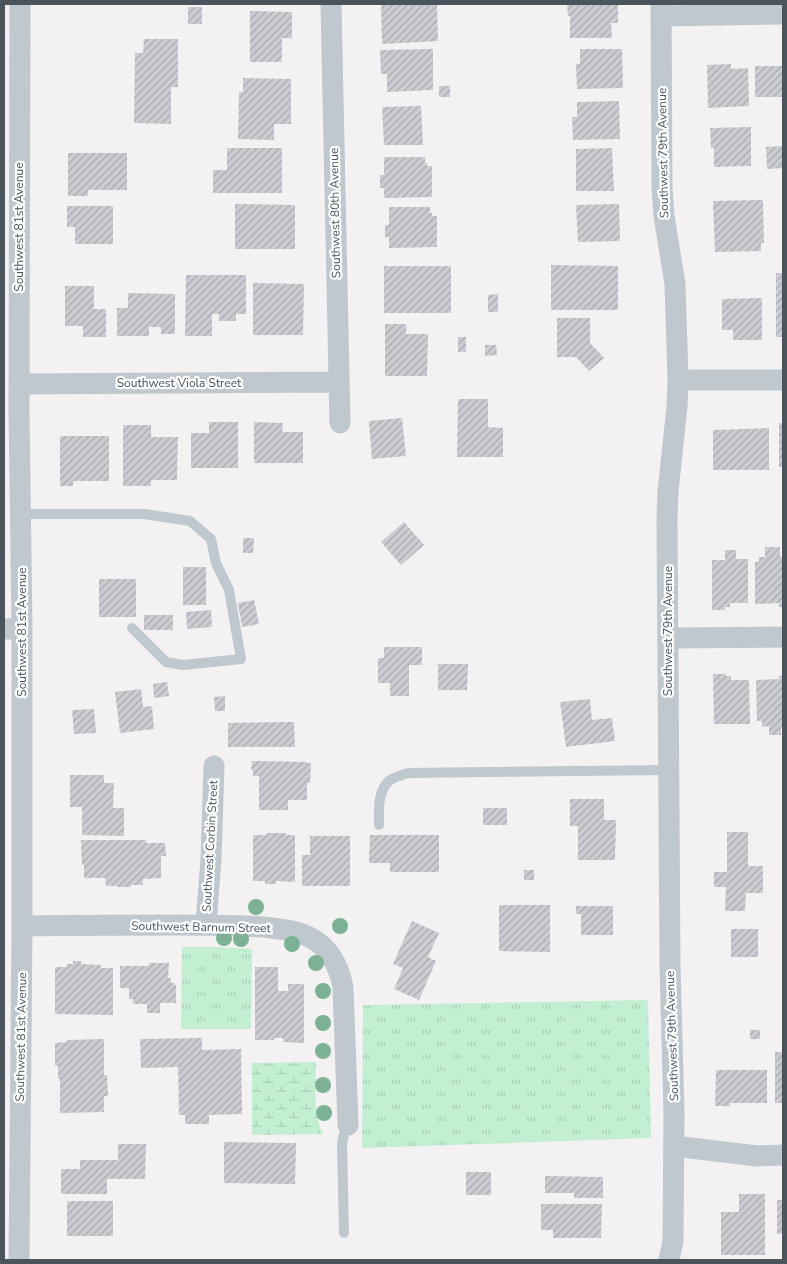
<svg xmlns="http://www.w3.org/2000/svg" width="787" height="1264" viewBox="0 0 787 1264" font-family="'Nunito Sans',sans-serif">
<defs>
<pattern id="grass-tufts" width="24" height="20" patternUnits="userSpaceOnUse" patternTransform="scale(1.25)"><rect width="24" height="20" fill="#c2eed2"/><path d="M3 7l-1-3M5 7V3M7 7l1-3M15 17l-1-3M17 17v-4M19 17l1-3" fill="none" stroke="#a8ceb7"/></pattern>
<pattern id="wetland-marsh" width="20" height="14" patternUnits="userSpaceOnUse" patternTransform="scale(1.25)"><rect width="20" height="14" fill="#c2eed2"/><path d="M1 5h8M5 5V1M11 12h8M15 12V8" fill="none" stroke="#a8ceb7"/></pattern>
<pattern id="building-hatch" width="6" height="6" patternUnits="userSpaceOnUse" patternTransform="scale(1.25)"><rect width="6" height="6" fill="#cbcdd3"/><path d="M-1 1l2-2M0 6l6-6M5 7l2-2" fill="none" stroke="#a7a9ae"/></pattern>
</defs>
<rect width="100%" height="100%" fill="#f3f1f1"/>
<path fill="url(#grass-tufts)" d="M182 947H217L252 949 251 1029H181Z
M648 1000 651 1138 362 1148 363 1005Z"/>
<path fill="url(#wetland-marsh)" d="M316 1062C316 1086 312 1112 323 1134L252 1135V1063Z"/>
<path fill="url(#building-hatch)" d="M381 4H437L438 41 382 44Z
M567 4H618V23H611L612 38H570V16H568Z
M188 7H202V24H188Z
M250 11 292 12V38H282V62H250Z
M144 39H178V87H171V124L134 123 135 53H143Z
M433 49V90L387 92V74H381L380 50Z
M580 49H622L623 88 577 89 576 64H580Z
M731 64V69L748 68 749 106 708 108 707 65Z
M755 66H783V97H755Z
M243 78 291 79V124H274V140L238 139 239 92H243Z
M439 86H450V97H439Z
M619 101 620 139 573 140 572 117H577V102Z
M421 106 423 145H384L382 107Z
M751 127V166L714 167V148H711L710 128Z
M783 146V168L767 169 766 147Z
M227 148H282V193H213V170H227Z
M612 148 614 191H576V149Z
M68 153H127V190H88V196H68Z
M384 157H425V163H427V166H432V197L384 198V188H380V175H384Z
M763 200 764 243H761V251L715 252 713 201Z
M235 204 295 205V249H235Z
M619 204 620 241 578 242 576 205Z
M67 206H113V244H75V227H67Z
M389 207H430V213H432V216H437V247L389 248V237H385V225H389Z
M551 265 618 266V310H551Z
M384 266H451V313H384Z
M776 273H783V337H776Z
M186 275H246V314H236V321H219V314H212V336H185Z
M253 283 304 284 303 335H253Z
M65 286H94V309H106V337H83V326H65Z
M128 293 175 294V334H161V327H149V336H117V308H128Z
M498 294V312H488V295Z
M762 298V340H733V330H722V299Z
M557 318H590V343L604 358 589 371 576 357H557Z
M385 324H406V334H428L427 376H385Z
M458 337H466V352H458Z
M485 345H496L497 355 485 356Z
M458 399H488V427L503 428V457H457Z
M402 418 406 456 372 459 369 421Z
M209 422H238V468H191V433H209Z
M254 422 283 423 282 432H303V463H254Z
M779 423H783V467H779Z
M123 425H151V437H178L177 480H151V486H123Z
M769 428V470H713V430Z
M60 436H109V481H73V486H60Z
M404 522 424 545 401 565 381 542Z
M243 538H254L253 553H243Z
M765 547H780V557H783V607H779V603L755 604V562H759V557H765Z
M725 550H736V559H748V603H730V607H725V610H712V560H725Z
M183 567H206V605H183Z
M99 579H136V617H99Z
M254 600 259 624 242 627 238 603Z
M211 610 212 627 187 629 186 612Z
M144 615H173V630H144Z
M384 647H422V665H409V696H390V683H378V658H384Z
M438 664H468L467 690H438Z
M713 674H726V676H731V680H749L750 724H714Z
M783 675V727H781V735H769V726L762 727V721H757L756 680 779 679V676Z
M167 682 169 696 154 698 153 684Z
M141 689 143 707 152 706 154 729 120 733 115 692Z
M225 696V711H215L214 697Z
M590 699 592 720 612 718 615 741 566 747 560 702Z
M94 709 96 733 74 734 72 710Z
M294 722 295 747H228V723Z
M252 761 307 762V763H311L310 783H307V800H288V810H259V776H253V770H251Z
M70 775H104V783H114L113 808H124V836L82 835V807H70Z
M570 799H604V820H616L615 860H578V826H570Z
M483 808H507V825H483Z
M727 832H748V866H763V893H746L745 911H725L726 887H714V872H727Z
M267 833H286V835H295V882L276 881V884H265V881H253V835H267Z
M370 835H439V872H390V863H369Z
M310 836H350V886H302V855H310Z
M81 840H146V843H165L166 856H161V878L143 879V885H131V887H118V886H106L105 878H84V865H82Z
M524 870H534V880H524Z
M499 905H550V952L499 951Z
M576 906H613V935H581V914H576Z
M412 921 439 933 428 957 436 961 419 1000 394 989 403 968 393 964Z
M731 929H758V957H731Z
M73 961H81V964L101 965V968H113V1015L55 1014V967H67V964H73Z
M149 963H169L168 978H171V983H174V985H176V1003H160V1013H147V1004H133V999H129V988H120V966H149Z
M255 967H278V991H288V984H304V1043L283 1042V1038H274V1040H255Z
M750 1030H760V1039H750Z
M202 1038V1050L241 1049 242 1114 209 1115V1124H185V1115H179L178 1067 141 1068 140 1039Z
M104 1039V1075H107L108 1096H104V1112L60 1113V1079H58V1066H55V1043L67 1042V1040Z
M775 1052H783V1103H775Z
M716 1070H767V1103H730V1106H715Z
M224 1142 296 1143 295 1184 224 1183Z
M118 1144H146L145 1179H107V1194H61V1169H80V1160H118Z
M466 1172H491V1195H466Z
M545 1176 603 1177V1198H574V1193H545Z
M739 1194H765V1255H721V1212H739Z
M777 1200H783V1234H777Z
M67 1201H113V1236H67Z
M541 1204H602L601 1238H553V1230H541Z"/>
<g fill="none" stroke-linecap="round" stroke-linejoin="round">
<path stroke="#bfc8ce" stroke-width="10" d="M20 514H144L190 521 211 539 216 563 229 590 241 659 183 665 166 662 132 628
M379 825C379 811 377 792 389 781 394 777 402 775 408 773L669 770
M344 1233 342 1144 344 1134 348 1125"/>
<path stroke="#bfc8ce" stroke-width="21" d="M331 4 340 423
M661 4 662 189 664 216 675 284 678 380 677 407 668 491 667 517 670 965 674 1114 673 1241 669 1260
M661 16 783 14
M678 380H783
M19 384 339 382
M4 629H22
M668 638 783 637
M206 925 211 859 214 766
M22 926C75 925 127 925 179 925 207 925 235 925 263 927 279 929 296 930 311 938 330 948 339 967 343 987L348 1125
M674 1146 757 1156 783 1155
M19 1260 22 926V629L19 410 20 4"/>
</g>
<g fill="#7db195">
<circle cx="256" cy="907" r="8"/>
<circle cx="340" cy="926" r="8"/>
<circle cx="224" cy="938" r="8"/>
<circle cx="241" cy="939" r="8"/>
<circle cx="292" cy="944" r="8"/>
<circle cx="316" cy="963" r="8"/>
<circle cx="323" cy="991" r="8"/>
<circle cx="323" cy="1023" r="8"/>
<circle cx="323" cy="1051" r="8"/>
<circle cx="323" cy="1085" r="8"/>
<circle cx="324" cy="1113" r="8"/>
</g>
<g text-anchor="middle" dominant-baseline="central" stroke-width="4.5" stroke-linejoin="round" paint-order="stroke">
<g font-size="12" fill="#49545d" stroke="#fff">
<text transform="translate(663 153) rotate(-91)">Southwest 79th Avenue</text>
<text transform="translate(335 213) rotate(-91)">Southwest 80th Avenue</text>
<text transform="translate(19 227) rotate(-90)">Southwest 81st Avenue</text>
<text x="179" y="383">Southwest Viola Street</text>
<text transform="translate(668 631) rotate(-90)">Southwest 79th Avenue</text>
<text transform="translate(22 632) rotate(-90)">Southwest 81st Avenue</text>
<text transform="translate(210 846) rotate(-87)">Southwest Corbin Street</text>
<text transform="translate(201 927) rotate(1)">Southwest Barnum Street</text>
<text transform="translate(672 1036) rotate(-92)">Southwest 79th Avenue</text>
<text transform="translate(21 1037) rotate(-89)">Southwest 81st Avenue</text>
</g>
</g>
<rect width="787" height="1264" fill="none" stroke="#49545d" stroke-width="10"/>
</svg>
